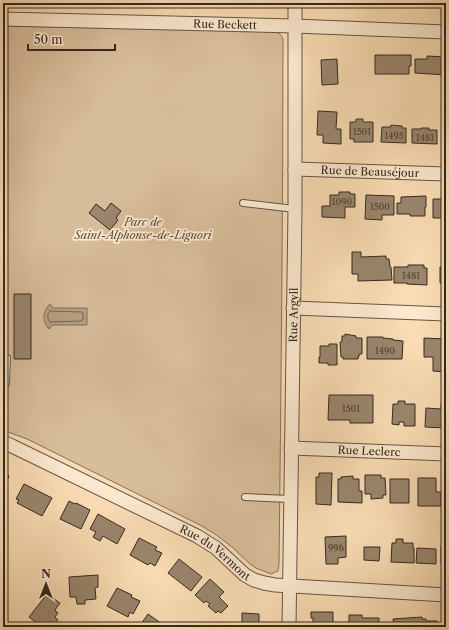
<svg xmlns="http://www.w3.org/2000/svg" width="449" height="630" viewBox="0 0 449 630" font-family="'Libre Caslon Text',serif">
<rect width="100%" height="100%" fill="#f9dcb4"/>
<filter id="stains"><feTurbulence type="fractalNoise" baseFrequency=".005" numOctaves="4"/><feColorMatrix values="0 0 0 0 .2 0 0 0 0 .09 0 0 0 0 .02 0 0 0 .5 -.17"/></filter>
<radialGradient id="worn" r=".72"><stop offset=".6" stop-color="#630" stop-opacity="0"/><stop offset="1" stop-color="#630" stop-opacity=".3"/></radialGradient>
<path fill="#d8bd9b" stroke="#86725e" d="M3 26 272 31C278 32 281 34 283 39 283 214 281 389 279 564L278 571 271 574 256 568 250 564 232 547 215 534 200 525 27 439 3 430Z"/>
<path fill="#b69f82" stroke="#826f5b" d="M50 304 53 308H87V325H53L49 329C42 321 42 312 50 304Z"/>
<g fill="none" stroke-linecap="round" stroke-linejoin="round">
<path stroke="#756451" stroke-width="1" d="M50 311 82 312 83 313V320L81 321 50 322C47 319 47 314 50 311Z"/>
</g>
<path fill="#9a866d" stroke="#342820" d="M375 55H411V66H409V74H375Z
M427 56 446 57V75L415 73V59H427Z
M337 59 338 84 322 85 321 60Z
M318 111 337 112 336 129H341V144L323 143V135H317Z
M356 119H363V122H373V142H354V139H350V122H356Z
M391 125 402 126V128H406V143L381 142 382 127H391Z
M444 125 446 126V145H444Z
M421 128H429V130H437V144L412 143V129H421Z
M339 192H350V194H355V207H345V218L322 217V206H330V195H339Z
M366 195 394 196V215H382V220L365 219Z
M426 196V207H425V216H410V214H397V203H401V197Z
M433 199H446V221H442V218H433Z
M111 203 121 211 116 218 118 220 110 230 89 213 96 204 105 211Z
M352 252H361V257L386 256V259H389L390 267H391L392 280 358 281V274H352Z
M408 265H424V268H427V285L407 284V283H394V267H408Z
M440 267H446V283H440Z
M14 294H31V359H14Z
M345 334 356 336V338H362V354H359V357H358V359H343V357H341L340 342H342V336H345Z
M367 337H383V338L393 339V340L403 341 402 359H367Z
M424 338 446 339V372L433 371V357H424Z
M329 344H337V365H328V363H319V357H320V346H329Z
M329 395H373V423H350V420H328Z
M398 401H405V404H415V426H404V422H399V425L392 424 393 404H398Z
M441 404H446V428L425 427 426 408 441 409Z
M3 473 9 476 3 489Z
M319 473H332L331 505 316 504V477H319Z
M365 475H381V478H385L386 495H383V498L371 499V494H365Z
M353 476V479H359V491H362V503L338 502V479H341V477Z
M418 478H436V492H441V506H418Z
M390 479H409V503H390Z
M24 484 52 498 42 516 17 503 19 500 16 499Z
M69 501 75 504 76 503 90 510 81 529 60 519Z
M98 514 125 529 117 544 103 536 100 541 93 537 96 532 90 529Z
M346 536V557L338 558V564H326L325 537Z
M139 538 157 547 155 550 162 553 155 566 150 563 148 565 130 555Z
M396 539H403V543H413V548H414V563L391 562 392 543H396Z
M441 546H446V564H441Z
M364 547H380L379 561 364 560Z
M417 548 436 549V564L416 563Z
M179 559 202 577 191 591 168 573Z
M98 575V587L95 588 96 599 85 600V604H77L76 597H70L69 577Z
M210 579 224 592 219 597 228 606 221 613 218 611 216 613 208 606 210 604 206 601 204 603 195 595Z
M117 588 132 595 131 597 140 601 133 614 130 612 128 617 107 606Z
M47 594 60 603 55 610 58 613 55 617 58 620 53 627 49 624 47 627H42L29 617Z
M311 612H333V627H311V623H313V618H311Z
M242 613 259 614V623H261V627H238V623H242Z
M148 614 165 626 164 627H139Z
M349 615H362V618H379V627H347V622H349Z
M422 617V619H426V621H437V627H394L393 619Z"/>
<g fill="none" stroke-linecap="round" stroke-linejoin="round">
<g stroke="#655545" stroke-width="8">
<path id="lane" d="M243 203 295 209
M3 388 6 383 7 358
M245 497 290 499"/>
</g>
<g stroke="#655545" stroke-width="15">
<g id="street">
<path id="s1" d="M3 19 294 26 446 32"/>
<path id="s2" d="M295 169 446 174"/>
<path d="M293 308 446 314"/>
<path id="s3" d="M3 442 12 446 197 536 216 548 245 575 254 580 264 583 275 585 446 595"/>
<path id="s4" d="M291 448 446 454"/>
<path id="s5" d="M289 627 295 209V3"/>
</g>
</g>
<use href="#lane" stroke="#fbe8ce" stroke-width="6"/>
<use href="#street" stroke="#fbe8ce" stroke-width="13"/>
</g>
<g text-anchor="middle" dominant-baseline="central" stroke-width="3.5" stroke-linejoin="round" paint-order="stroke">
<g font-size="9" fill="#4e4033">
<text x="362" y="131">1501</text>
<text x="394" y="135">1495</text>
<text x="425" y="137">1481</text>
<text x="342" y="201">1090</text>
<text x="380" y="206">1500</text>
<text x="411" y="275">1481</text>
<text x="385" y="350">1490</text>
<text x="351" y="408">1501</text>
<text x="336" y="547">996</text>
</g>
<g font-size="11" fill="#342820" stroke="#fbe8ce">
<text stroke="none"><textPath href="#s1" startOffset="222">Rue Beckett</textPath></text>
<text stroke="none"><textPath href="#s2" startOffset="75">Rue de Beauséjour</textPath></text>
<text stroke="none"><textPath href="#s5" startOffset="312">Rue Argyll</textPath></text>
<text stroke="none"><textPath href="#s4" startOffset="78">Rue Leclerc</textPath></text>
<text stroke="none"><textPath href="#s3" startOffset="240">Rue du Vermont</textPath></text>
</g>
<g font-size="11" font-style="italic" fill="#5d4d3f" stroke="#fbe8ce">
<text x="143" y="222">Parc de<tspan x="143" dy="13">Saint-Alphonse-de-Liguori</tspan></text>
</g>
</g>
<rect width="449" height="630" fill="none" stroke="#f9dcb4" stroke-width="16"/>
<rect x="4" y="4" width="441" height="622" fill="none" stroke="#342820" stroke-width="2"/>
<rect x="8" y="8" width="433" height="614" fill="none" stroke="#342820"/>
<g transform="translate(46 584)" stroke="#fbe8ce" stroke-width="3" paint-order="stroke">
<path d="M0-3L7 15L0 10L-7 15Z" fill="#342820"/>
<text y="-6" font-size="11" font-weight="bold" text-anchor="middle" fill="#342820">N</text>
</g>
<path d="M28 44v6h87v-6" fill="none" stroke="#342820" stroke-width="2"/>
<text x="34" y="44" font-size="12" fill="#342820" stroke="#fbe8ce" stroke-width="3" paint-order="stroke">50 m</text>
<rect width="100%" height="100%" filter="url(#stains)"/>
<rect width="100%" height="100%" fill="url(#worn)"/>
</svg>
